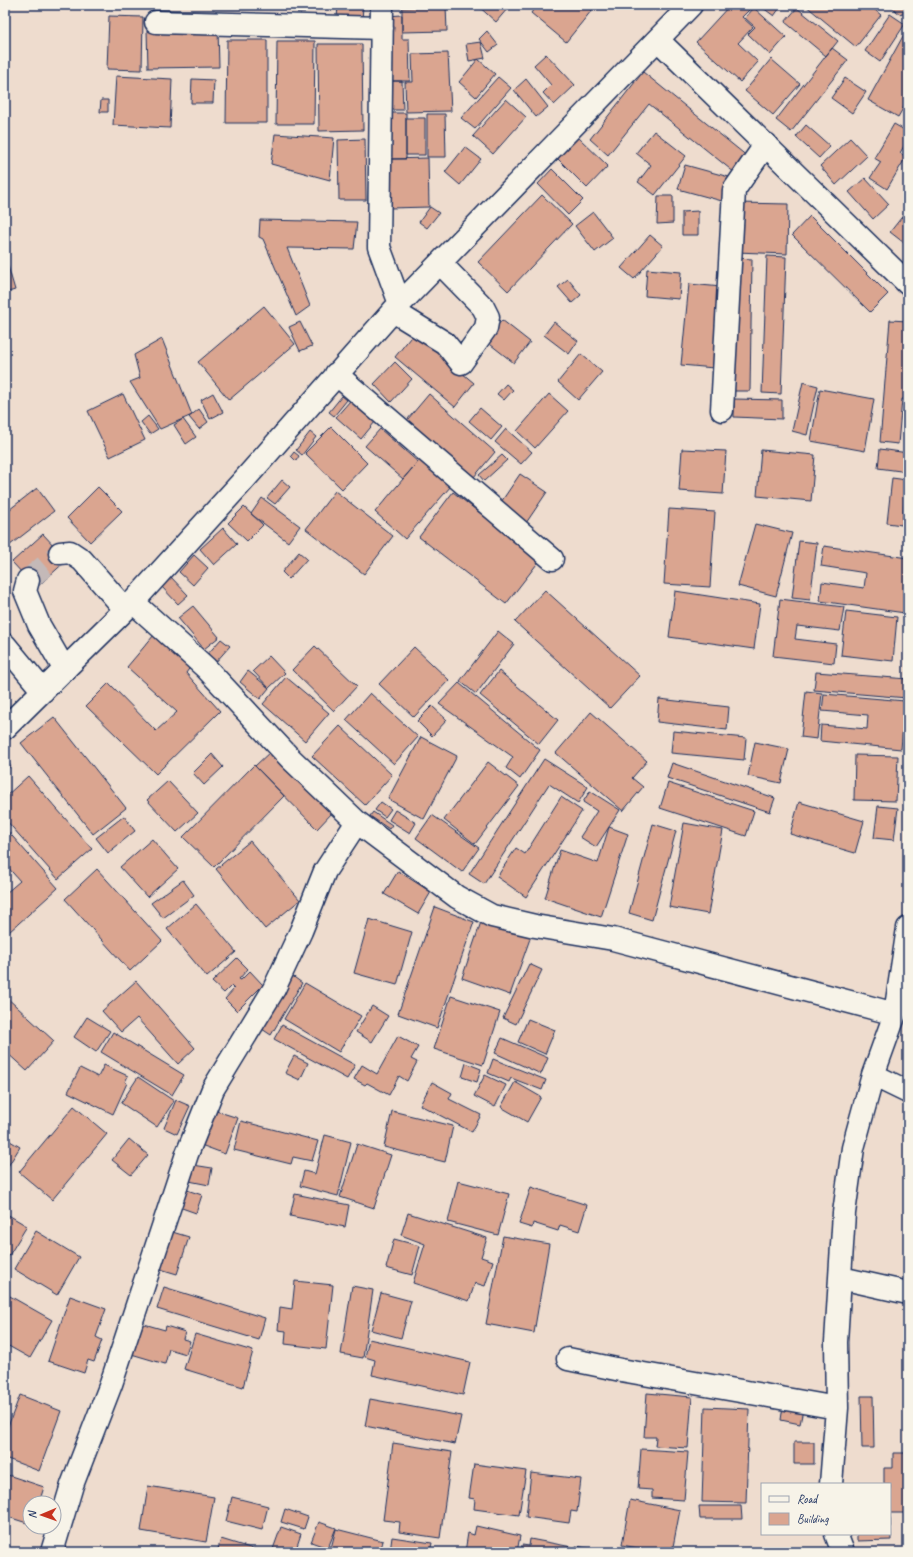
<svg xmlns="http://www.w3.org/2000/svg" width="913" height="1557" viewBox="0 0 913 1557" font-family="Caveat,sans-serif">
<rect width="100%" height="100%" fill="#eedcce"/>
<filter id="ink" filterUnits="userSpaceOnUse"><feTurbulence type="fractalNoise" baseFrequency=".025" numOctaves="2"/><feDisplacementMap in="SourceGraphic" scale="8" xChannelSelector="R" yChannelSelector="G"/><feConvolveMatrix kernelMatrix="1 2 1 2 8 2 1 2 1" color-interpolation-filters="sRGB"/></filter>
<g filter="url(#ink)">
<path fill="#daa590" stroke="#1b2f5e" d="M338 5H363L362 21 337 19Z
M477 5H504L508 8 496 22Z
M537 5H596L566 42 531 13Z
M730 5H750L752 7 742 17 753 27 738 43 758 62 740 82 696 42Z
M759 5H782L774 16Z
M805 5H869L881 15 856 47Z
M891 5H908V8L907 7 901 15 890 6Z
M446 6 447 31 402 32V8Z
M754 8 786 37 770 55 748 34 755 27 745 18Z
M797 8 838 41 826 56 785 22Z
M890 14 905 24 880 62 865 51Z
M402 15V39H409L410 81H388L387 16Z
M109 16 143 17 142 70 107 69Z
M908 27V100L898 117 868 100Z
M218 29 219 67 148 68 147 30Z
M487 31 498 45 489 52 479 39Z
M227 40H267V123H226Z
M277 41H315L314 124H276Z
M481 42 485 58 469 61 466 44Z
M318 44H362L363 130 319 131Z
M832 48 848 60 791 132 776 120Z
M448 53 451 111 406 112 405 82H413L412 54Z
M546 54 575 85 554 105 543 93 551 85 534 65Z
M478 59 495 74 476 97 459 82Z
M771 59 800 84 773 115 745 91Z
M643 72 748 157 735 173 649 104 608 155 590 139Z
M116 76 172 79 170 128 113 125Z
M498 77 511 88 475 129 461 118Z
M845 78 866 92 852 113 831 98Z
M192 79 214 80 213 103H191Z
M526 79 548 107 536 117 514 90Z
M388 81H402L403 110H389Z
M506 99 526 117 493 154 473 136Z
M101 100H108V112H100Z
M388 113H406V159H389Z
M427 114H445L446 157H427Z
M406 118H425V155H406Z
M894 124 908 132V139L900 153 906 157 887 189 870 178 881 162 874 158Z
M806 125 830 146 819 158 796 137Z
M654 131 686 156 655 195 638 182 651 165 636 153Z
M275 134 334 138 330 180 271 164Z
M578 137 608 166 587 188 557 158Z
M850 138 867 156 836 185 820 166Z
M365 139 366 200H339L338 140Z
M465 147 481 159 460 185 445 172Z
M428 158 429 207 390 208 389 159Z
M685 165 729 177 722 201 678 189Z
M552 169 583 200 568 215 538 184Z
M865 178 889 204 873 219 849 192Z
M542 195 572 224 508 291 478 262Z
M658 196H673V223L657 224Z
M737 203 788 204 787 254 736 252Z
M430 207 439 213 427 228 419 222Z
M698 211V235H682V212Z
M593 212 613 238 595 252 575 226Z
M905 213 908 215V246L890 232Z
M810 216 888 294 870 312 792 235Z
M260 220 357 222 354 249 287 248 310 306 296 316 263 239 259 237Z
M650 235 663 246 634 279 621 268Z
M5 256 15 290 5 293Z
M767 256 786 257 781 394 762 393Z
M736 258 752 259 750 391H734Z
M647 269 681 272 679 299 645 296Z
M568 279 581 295 572 303 558 287Z
M689 284 722 287 714 368 681 365Z
M264 306 295 344 229 400 198 362Z
M502 320 530 342 514 363 486 341Z
M890 320 908 321V399H902L898 444 880 442Z
M300 322 312 346 300 351 289 327Z
M554 322 578 341 569 354 544 335Z
M414 333 474 383 455 407 395 357Z
M162 339 192 415 160 429 130 382 140 378 134 355Z
M581 354 602 372 578 400 558 382Z
M395 362 412 379 391 402 374 384Z
M803 382 818 386 807 435 792 431Z
M506 384 513 390 504 400 497 394Z
M820 389 874 399 865 451 811 441Z
M213 393 223 412 210 419 201 400Z
M123 394 145 440 110 457 88 411Z
M429 394 495 452 468 484 402 426Z
M549 394 568 411 535 448 517 431Z
M342 396 347 400 334 416 329 412Z
M734 399 782 400V419L734 417Z
M350 401 375 422 361 439 336 417Z
M480 408 502 427 491 440 469 421Z
M199 409 208 422 199 429 189 417Z
M148 416 158 429 150 434 141 422Z
M183 419 196 437 186 444 174 425Z
M331 427 367 463 342 489 305 453Z
M380 429 418 462 403 479 365 446Z
M506 429 532 452 521 464 495 442Z
M310 432 316 437 302 455 296 450Z
M682 449 726 451 723 494 679 491Z
M880 449 908 453V472L878 468Z
M761 450 815 455 811 501 757 496Z
M294 452 299 456 296 461 291 456Z
M502 455 507 460 484 481 479 475Z
M420 459 451 486 405 539 375 512Z
M520 474 547 492 524 526 497 508Z
M892 478 907 480 902 525 887 523Z
M282 480 290 487 275 504 267 498Z
M98 487 122 511 90 542 67 518Z
M37 488 54 511 5 549V513Z
M335 491 393 536 364 574 306 529Z
M453 492 540 560 506 604 419 537Z
M262 498 300 526 288 542 251 514Z
M908 504V538L904 537Z
M244 507 263 525 247 541 228 523Z
M669 509 715 512 710 587 664 584Z
M755 524 792 533 776 596 738 586Z
M223 528 237 544 214 565 200 549Z
M43 534 67 560 36 588 12 562Z
M799 541 817 543 810 600 792 598Z
M824 546 908 558V586L905 613 820 601 822 582 864 588 866 573 821 566Z
M299 552 307 559 289 579 282 572Z
M194 555 208 568 193 585 179 572Z
M169 575 188 595 178 604 160 585Z
M545 590 640 676 610 708 515 622Z
M675 591 760 604 754 649 669 637Z
M780 599 844 607 840 631 797 626 795 639 836 644 834 663 773 656Z
M193 606 219 637 204 649 178 618Z
M846 611 897 617 893 661 841 655Z
M498 631 514 644 476 694 460 681Z
M154 635 191 666 186 673 220 711 156 774 86 706 109 683 156 731 177 712 127 667Z
M221 639 230 646 215 663 206 656Z
M315 646 357 686 334 711 292 670Z
M414 647 449 680 414 717 379 684Z
M269 656 285 673 269 688 253 671Z
M248 671 269 688 260 699 240 682Z
M499 671 558 720 539 744 480 695Z
M816 672 908 679 907 698 814 690Z
M286 677 329 713 305 741 263 704Z
M459 683 540 750 520 779 506 768 513 757 439 704Z
M806 691 822 693 817 739 801 737Z
M370 693 418 737 394 764 346 720Z
M824 694 905 701 901 749 820 741 821 725 867 729 868 715 822 711Z
M659 699 729 707 727 730 657 722Z
M432 706 447 720 432 736 417 721Z
M591 712 647 761 632 778 643 787 623 811 556 753Z
M54 717 126 808 93 834 21 743Z
M340 726 392 775 365 805 312 756Z
M673 731 746 738 744 760 671 753Z
M421 737 457 756 424 819 388 799Z
M755 742 789 749 781 783 748 776Z
M272 750 333 812 317 829 255 766Z
M212 754 223 767 204 785 193 773Z
M855 755 898 756 896 801 854 800Z
M5 759 11 766 5 771Z
M544 759 588 787 578 803 549 784 484 884 469 874Z
M488 762 519 786 475 844 444 820Z
M672 763 775 798 770 812 667 778Z
M254 765 284 796 214 867 183 837Z
M28 776 92 849 58 879 5 819V797Z
M168 781 198 813 177 832 147 800Z
M668 783 754 811 746 836 660 808Z
M590 791 620 810 596 847 580 837 597 811 583 802Z
M561 797 582 811 526 897 497 877 516 848 525 854Z
M381 802 391 809 385 817 375 810Z
M799 802 864 821 855 853 790 834Z
M878 806 898 808 894 840 874 838Z
M395 810 416 823 410 833 389 820Z
M373 812 392 825 389 829 370 816Z
M432 815 479 848 462 872 416 838Z
M124 816 135 831 108 853 96 838Z
M684 823 723 830 708 914 669 907Z
M653 824 676 831 652 920 629 913Z
M609 827 628 834 601 917 545 898 560 850 598 863Z
M5 828 58 888 9 932 5 929V891L6 893 20 881 5 864Z
M152 839 178 869 147 897 120 867Z
M250 841 300 900 265 929 216 869Z
M97 869 162 941 130 971 65 899Z
M398 871 431 892 418 914 384 894Z
M183 880 194 895 163 918 151 903Z
M196 904 236 952 207 977 167 929Z
M435 907 474 922 437 1028 398 1014Z
M483 916 532 933 510 995 462 978Z
M369 919 412 932 397 985 354 973Z
M237 958 248 969 239 979 241 980 250 971 263 985 237 1011 225 999 234 989 231 986 224 993 212 982Z
M529 964 542 970 516 1024 503 1018Z
M291 975 302 983 271 1035 259 1027Z
M136 981 195 1048 178 1064 137 1018 121 1032 102 1011Z
M305 983 361 1016 339 1052 284 1019Z
M5 996 54 1041 27 1071 5 1051Z
M451 996 500 1012 483 1065 434 1049Z
M372 1006 388 1016 372 1042 356 1032Z
M87 1017 110 1031 96 1052 74 1037Z
M528 1019 555 1030 545 1054 518 1042Z
M282 1025 355 1065 347 1079 274 1039Z
M113 1032 184 1075 172 1095 101 1052Z
M398 1036 418 1047 411 1059 417 1062 407 1081 399 1076 389 1095 367 1083 365 1085 354 1079 362 1065 377 1074Z
M502 1038 548 1058 541 1074 495 1053Z
M294 1056 308 1063 300 1080 285 1073Z
M493 1059 546 1080 542 1090 511 1078 509 1082 488 1073Z
M466 1063 481 1069 477 1082 462 1077Z
M104 1065 128 1076 125 1082 127 1083 113 1114 68 1092 80 1068 98 1077Z
M485 1075 506 1085 495 1107 474 1096Z
M138 1077 174 1101 157 1127 121 1103Z
M432 1082 452 1093 449 1099 481 1115 472 1132 420 1105Z
M515 1082 541 1097 527 1122 501 1107Z
M176 1100 190 1106 177 1134 164 1128Z
M74 1106 107 1134 52 1200 19 1172Z
M213 1110 238 1118 225 1154 201 1145Z
M392 1111 453 1126 445 1162 384 1147Z
M241 1121 318 1141 312 1161 293 1157 291 1164 234 1150Z
M325 1135 351 1142 338 1196 300 1186 304 1171 315 1174Z
M5 1138 20 1147 5 1171Z
M129 1139 148 1155 131 1175 112 1160Z
M357 1144 391 1155 374 1208 340 1197Z
M193 1165 212 1168 209 1185 189 1181Z
M458 1181 509 1194 498 1235 448 1222Z
M531 1187 587 1205 579 1231 560 1225 558 1231 533 1223 532 1228 519 1224Z
M184 1189 202 1195 196 1213 179 1207Z
M295 1194 349 1205 345 1227 290 1216Z
M5 1213 27 1226 5 1262Z
M408 1213 487 1238 481 1257 493 1261 485 1286 475 1283 469 1301 413 1283 425 1244 401 1235Z
M36 1231 79 1257 57 1295 14 1269Z
M169 1231 189 1237 177 1274 157 1268Z
M503 1236 549 1244 534 1333 486 1324Z
M394 1239 420 1246 412 1275 386 1268Z
M295 1281 333 1285 326 1349 285 1344 286 1331 278 1330 280 1307 292 1309Z
M352 1286 373 1290 363 1358 341 1354Z
M164 1287 265 1318 259 1340 157 1309Z
M381 1293 411 1301 401 1338 371 1330Z
M8 1295 52 1320 30 1358 5 1344V1300Z
M70 1296 106 1309 96 1337 102 1340 94 1362 88 1360 84 1373 48 1361Z
M137 1322 165 1330 166 1326 185 1332 183 1339 190 1341 186 1354 169 1349 165 1364 128 1353Z
M195 1334 253 1351 243 1387 184 1369Z
M369 1339 470 1362 463 1395 372 1375 375 1360 365 1357Z
M647 1393 692 1397 688 1448 655 1446 656 1437H644Z
M20 1395 61 1411 39 1471 5 1458V1434Z
M861 1396H873L874 1448H862Z
M370 1399 461 1416 455 1444 365 1426Z
M783 1406 803 1410 800 1424 781 1420Z
M705 1407 749 1409 746 1503 702 1502Z
M794 1442H814V1464H794Z
M393 1443 452 1452 440 1538 399 1532 400 1522 383 1520Z
M641 1449 688 1452 684 1500 652 1498V1490L638 1489Z
M893 1453H908V1513H890V1484H884V1468H893Z
M474 1464 526 1471 519 1515 474 1509 475 1499 469 1498Z
M531 1473 581 1479 577 1512 571 1511 569 1523 526 1517Z
M5 1474 44 1487 39 1503H30V1524L5 1516Z
M148 1486 214 1497 206 1542 141 1531Z
M232 1497 268 1506 262 1530 226 1521Z
M630 1500 680 1510 672 1552H659L622 1545Z
M699 1506H741L742 1519H700Z
M285 1509 308 1517 304 1529 281 1522Z
M890 1518 891 1540 857 1541V1534H890Z
M319 1522 336 1528 328 1548 311 1542Z
M476 1526 520 1536 517 1552H465L468 1533 474 1535Z
M281 1527 301 1534 295 1552H272Z
M336 1529 383 1541 380 1552H330Z
M392 1537 432 1543 430 1552H390Z
M221 1539 263 1552H217Z
M530 1539 572 1547 571 1552H521L522 1545 529 1546Z
M576 1546 608 1552H575Z"/>
<g fill="none" stroke-linecap="round" stroke-linejoin="round">
<path stroke="#c4b9b8" stroke-width="22" stroke-dasharray="22 11" stroke-linecap="butt" d="M28 580 60 553"/>
<g stroke="#1b2f5e" stroke-width="25">
<path id="minor" d="M382 5 379 247 400 304
M156 22 382 28
M658 40 908 284
M393 311 445 343 461 363 486 328 488 317 483 307 440 263
M336 374 552 559
M722 410 734 190 766 144
M60 553 70 552 82 560 125 609
M28 580 25 591 39 625 65 670
M133 602 206 668 290 758 357 822 457 897 492 916 535 926 613 939 895 1014
M5 645 43 691
M5 728 133 602 243 481 393 311 691 5
M873 1075 908 1092
M841 1278 908 1293
M568 1359 621 1370 837 1408
M831 1484 837 1408 836 1342 844 1213 853 1148 873 1075 895 1014 908 928
M836 1534 843 1552
M52 1552 72 1485 111 1384 187 1154 213 1089 274 989 301 931 325 871 357 822"/>
</g>
<use href="#minor" stroke="#f7f3e8" stroke-width="22"/>
</g>
</g>
<rect width="913" height="1557" fill="none" stroke="#f7f3e8" stroke-width="20"/>
<rect x="10" y="10" width="893" height="1537" fill="none" stroke="#1b2f5e" stroke-width="1.5" filter="url(#ink)"/>
<rect x="761" y="1483" width="130" height="52" fill="#f7f3e8" stroke="#9fa5b1"/>
<rect x="769" y="1496" width="20" height="6" fill="#f7f3e8" stroke="#9fa5b1"/>
<text x="797" y="1503" font-size="12" fill="#1b2f5e">Road</text>
<rect x="769" y="1513" width="20" height="12" fill="#daa590" stroke="#9fa5b1"/>
<text x="797" y="1523" font-size="12" fill="#1b2f5e">Building</text>
<g transform="translate(42 1515) rotate(268)"><circle r="19" fill="#f7f3e8" stroke="#9fa5b1"/>
<path d="M0-3L7 15L0 10L-7 15Z" fill="#c8321e"/>
<text y="-6" font-size="11" font-weight="bold" text-anchor="middle" fill="#1b2f5e">N</text>
</g>
</svg>
